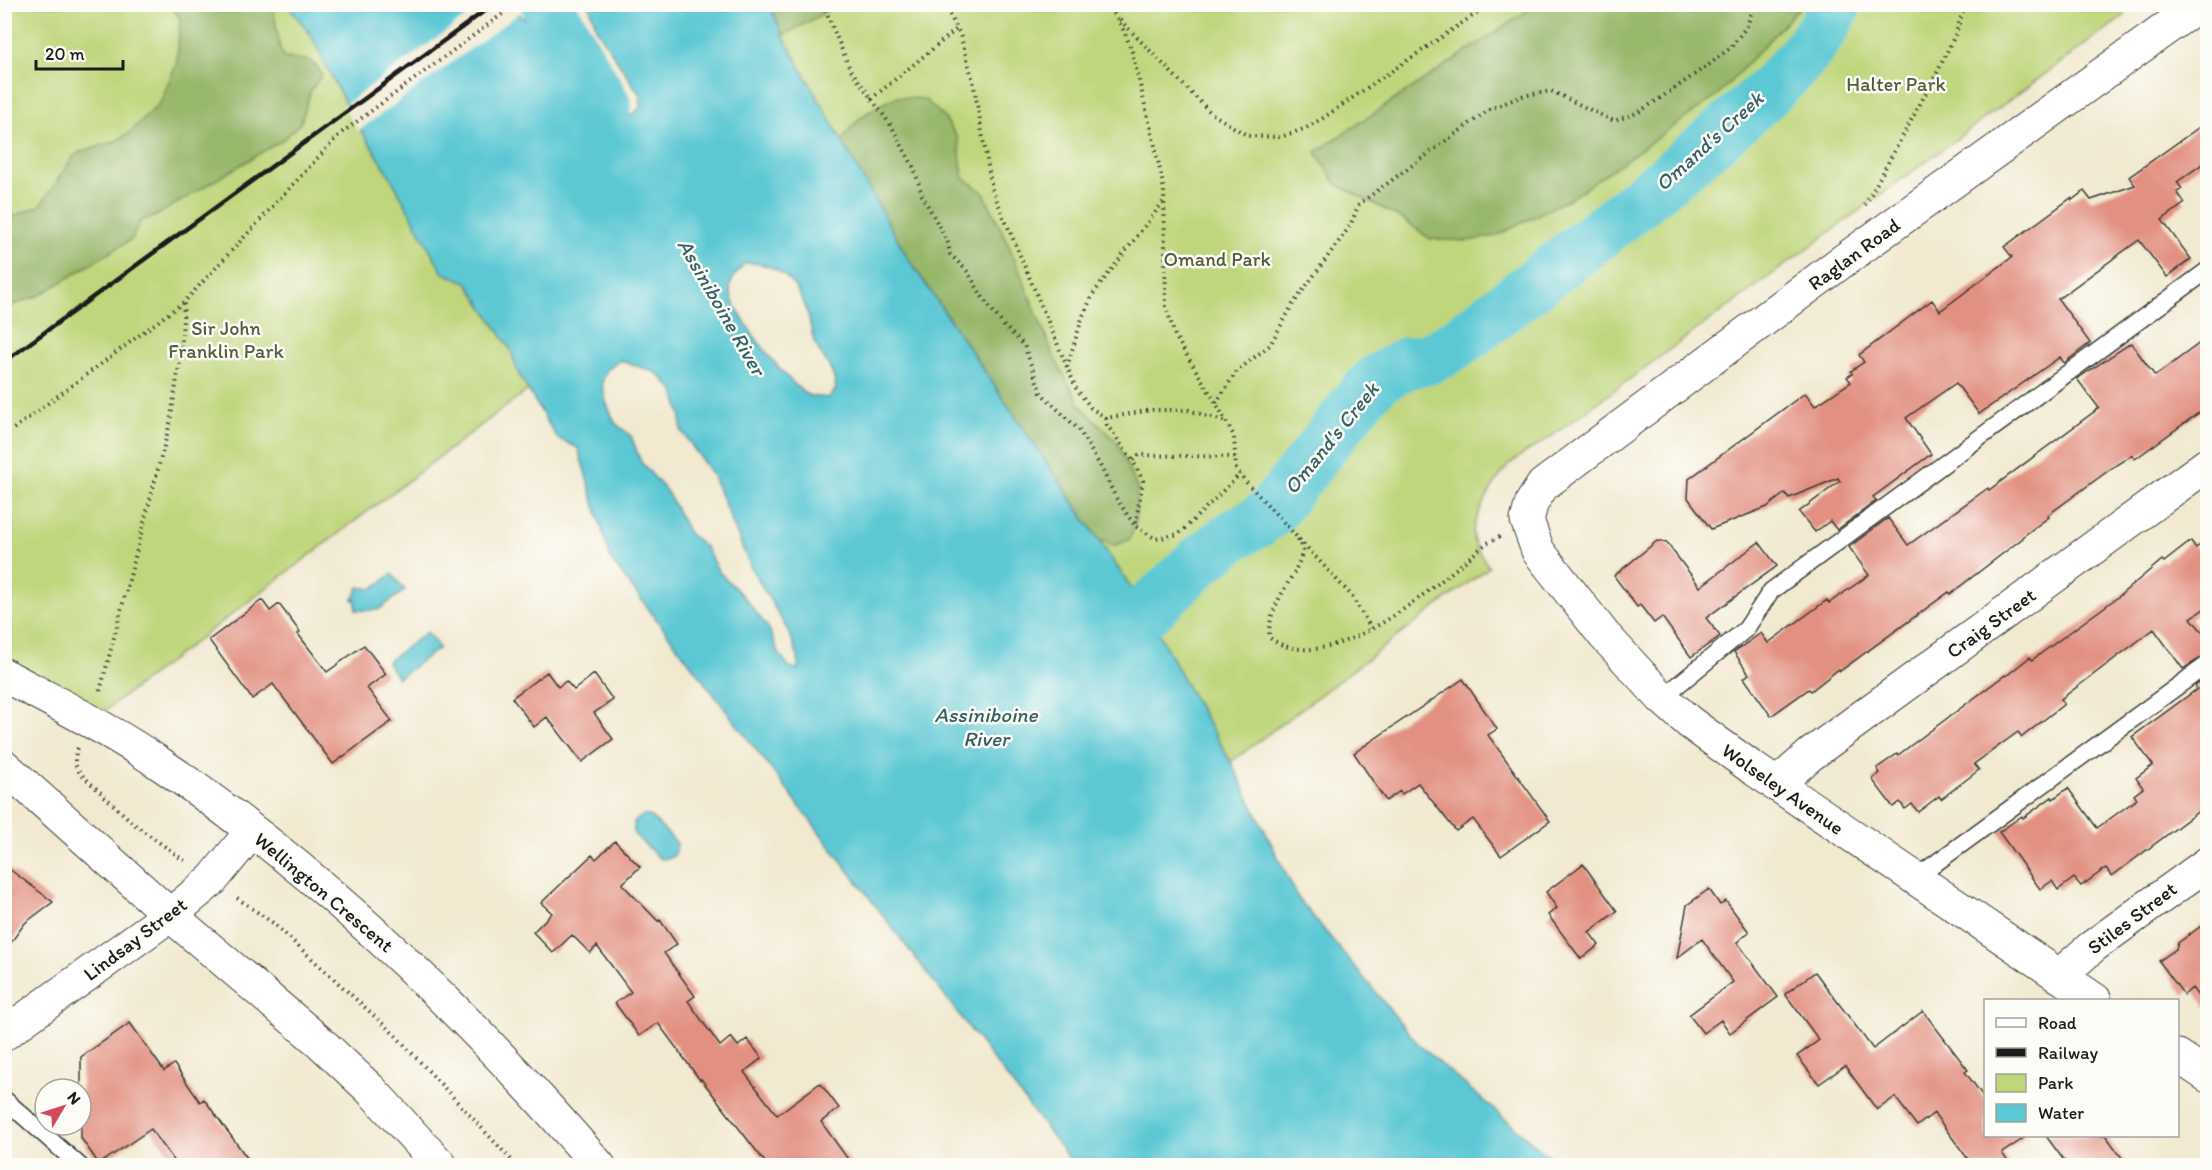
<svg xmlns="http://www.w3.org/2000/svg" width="2212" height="1170" viewBox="0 0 2212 1170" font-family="Itim,sans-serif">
<rect width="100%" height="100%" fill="#fdfcf7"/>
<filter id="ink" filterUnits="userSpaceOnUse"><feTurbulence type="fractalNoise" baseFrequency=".0167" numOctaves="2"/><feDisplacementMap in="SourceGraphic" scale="12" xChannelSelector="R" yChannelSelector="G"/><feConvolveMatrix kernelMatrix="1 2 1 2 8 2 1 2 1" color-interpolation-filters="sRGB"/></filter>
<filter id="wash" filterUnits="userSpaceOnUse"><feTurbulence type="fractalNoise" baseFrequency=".008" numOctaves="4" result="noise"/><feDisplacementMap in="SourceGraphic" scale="24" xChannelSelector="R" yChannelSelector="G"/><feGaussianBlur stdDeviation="1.35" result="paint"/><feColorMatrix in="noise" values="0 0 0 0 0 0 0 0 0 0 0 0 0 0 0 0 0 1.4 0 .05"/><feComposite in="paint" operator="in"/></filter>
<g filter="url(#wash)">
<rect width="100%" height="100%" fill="#f1e9d0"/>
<path fill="#bfd67b" stroke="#6e794c" stroke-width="1.5" d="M2116 4 2124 16 1552 436C1539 445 1522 453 1510 464 1496 478 1471 519 1473 538 1475 549 1483 558 1489 567L1231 762 1186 685 1147 611 908 258 783 36 770 5H1822L1818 13 1772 67 1716 127 1591 214 1467 316 1486 342C1557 287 1628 232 1696 173 1753 124 1819 77 1846 5Z
M5 5H288L311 35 350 113 386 169 443 273 467 282 511 350 518 373 529 389 91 721 5 675Z"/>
<path fill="#97b76b" stroke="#5a6a44" stroke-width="1.5" d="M171 5H273L280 49 284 58C303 60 313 56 322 75L311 90 301 122 284 139 154 217 140 221 132 239 40 295 13 305 5 315V219L40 206 73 157 80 152 114 142 129 133 160 103 177 62 180 19Z
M770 5H838L783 36Z
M1536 5H1802L1717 96 1571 198 1496 236 1467 241 1430 239 1403 219 1336 184 1316 152Z
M897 97 924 99 944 117 958 139 963 177 984 193 1010 248 1055 359 1081 406 1117 442 1137 488 1135 526 1129 540 1114 546 1099 540 908 258 842 141C855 118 873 107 897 97Z"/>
<path fill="#5cc8d4" stroke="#3c7278" stroke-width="1.5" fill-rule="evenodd" d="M288 5H512L522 17 574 44 616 105 622 111 631 115 641 107 640 95 597 30 589 5H770L783 36 908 258 1147 611 1186 685 1231 762 1298 898 1419 1045 1541 1150 1567 1165H1074L611 560 578 448 557 438 518 373 511 350 467 282 443 273 386 169 350 113 311 35ZM745 263C780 262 798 283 808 315 811 324 811 334 815 343 824 362 834 367 836 389L829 398C823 397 816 397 810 396 791 389 732 312 730 291 729 279 738 271 745 263ZM620 360 657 373 674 391 681 416V430L713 476 750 566 790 634 798 657V669L790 668 778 652 769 629 745 598 719 572 705 547 689 533 667 492 641 462 631 436 615 423 606 402 602 383 606 371Z
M392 574 405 590 378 610H356V600H353L359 587 372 589Z
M427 632 439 648 398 678 387 662Z
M644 815 651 817 677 843 676 852 671 858 660 859 634 834V822Z"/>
<path fill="#f1e9d0" d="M515 4 521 12 358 131 343 106 482 5Z"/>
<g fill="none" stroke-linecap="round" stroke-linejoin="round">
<path stroke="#5cc8d4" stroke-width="52" d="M547 4 605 105
M1088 651 1147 611 1203 558 1235 534 1256 523 1271 512 1365 392 1380 378 1407 363 1427 359 1441 353 1464 338C1545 276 1626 215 1704 148 1752 107 1809 63 1836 4"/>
</g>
<g id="blocks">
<path fill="#e29081" d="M2208 121V160L2177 182 2182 189 2177 192 2185 203 2162 220 2191 259 2167 277 2139 240 2058 299 2090 343 2064 363 2060 357 1979 414 1956 383 1906 418 1931 454 1873 497 1876 501 1837 530 1830 521 1815 532 1799 512 1840 481 1838 478 1789 498 1785 493 1767 507 1711 529 1688 498 1689 479 1805 393 1815 406 1851 382 1847 377 1852 374 1851 371 1864 362 1859 355 1932 300 1940 311 2012 257 2004 247 2071 198 2072 200 2084 191 2091 200 2135 185 2129 177Z
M2208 337V406L2135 459 2132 455 2116 465 2048 515 2049 517 2022 537 2023 538 1950 594 1949 592 1840 671 1839 669 1811 691 1809 689 1771 716 1744 678 1749 674 1734 652 1761 633 1768 643 1827 600 1829 603 1869 575 1849 547 1888 518 1908 545 1988 488 1989 490 2099 408 2077 379 2131 343 2155 376Z
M2208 539V606L2191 618 2208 639V654L2183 669 2154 629 2061 699 2064 704 2022 737 2018 732 1974 764 1979 770 1941 799 1939 796 1918 812 1912 804 1905 809 1900 802 1893 807 1872 779 1880 773 1877 768 1897 754 1898 755 2005 675 2006 676 2030 657 2032 660 2118 597 2162 560 2164 562 2191 541 2196 548Z
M1657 541 1667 543 1700 587 1759 542 1777 566 1706 618 1720 636 1691 657 1662 617 1654 623 1640 605 1637 607 1614 576Z
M262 600 270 611 279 604 300 632 298 634 327 672 364 645 386 674 367 688 392 721 333 764 273 684 252 699 209 640Z
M547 672 558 687 566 681 574 690 594 674 613 700 594 713 613 739 582 762 547 717 534 727 512 698Z
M2208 677V804L2112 876 2106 868 2081 886 2074 878 2058 890 2052 881 2040 889 1999 832 2022 816 2023 818 2052 797 2053 799 2068 788 2097 828 2137 799 2134 795 2143 788 2136 778 2153 765 2132 737 2197 689 2195 686Z
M1463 679 1497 729 1488 735 1550 821 1501 856 1473 819 1456 831 1418 783 1402 794 1400 791 1386 801 1354 753Z
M615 841 640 867 622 884 658 921 660 920 677 944 664 953 695 996 688 1001 720 1046 731 1037 738 1046 747 1039 762 1058 744 1072 777 1115 820 1083 839 1108 821 1122 853 1166H768L701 1079 700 1080 658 1023 639 1036 615 1003 631 992 597 946 590 953 572 935 553 953 533 932 552 913 541 903 592 855 596 859Z
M1583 864 1617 911 1589 932 1599 945 1581 959 1548 915 1557 908 1546 892Z
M4 865 53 902 25 923 4 952Z
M1709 889 1720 905 1726 901 1749 932 1737 942 1778 997 1730 1033 1721 1020 1703 1033 1689 1015 1733 982 1702 939 1677 958 1687 905Z
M2208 921V1009L2192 988 2184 995 2159 961 2176 949 2178 943Z
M1815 972 1873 1049 1923 1011 1968 1070 1965 1072 1986 1100V1136H2027L2002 1153 2011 1166H1973L1934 1113 1917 1126 1895 1097 1877 1110 1845 1066 1819 1084 1797 1056 1819 1040 1785 994Z
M130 1023 164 1071 174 1064 200 1102 204 1099 253 1166H178L151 1129 99 1164 81 1138V1057Z
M2046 1136H2106L2128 1166H2068Z"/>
</g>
</g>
<g filter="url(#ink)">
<use href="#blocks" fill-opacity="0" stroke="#3c3b37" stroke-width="1.5"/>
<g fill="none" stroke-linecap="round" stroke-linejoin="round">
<g stroke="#3c3b37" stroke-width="19">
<path id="service" d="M1662 698 1746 629 1771 591 2208 270
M1914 879 2208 664
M4 1099 80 1166"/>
</g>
<g stroke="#3c3b37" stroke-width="35">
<path id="minor" d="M4 675C58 704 113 731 162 765 326 876 470 1016 599 1166
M4 766 170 915 321 1043 372 1091 441 1166
M1776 785 1810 755 2208 464
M2059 976 2092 947 2208 863
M2095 1000 1751 767 1689 722 1662 698 1604 635 1538 551 1527 520 1532 502 1543 485 1840 263 2200 4
M4 1034 170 915 212 880 252 831
M2178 1056 2208 1076"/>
</g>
<path stroke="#3c3b37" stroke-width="4" stroke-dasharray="1.5 4.5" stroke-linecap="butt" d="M823 4 850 69 892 127 914 168 922 195 948 243 950 254 968 272 983 298 1004 326 1024 345 1041 393 1079 430 1102 469 1116 498 1135 526
M944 4 960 34 973 81 992 189 1076 388 1091 408 1106 418 1152 410H1188L1226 422
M1106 4 1115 15 1125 33 1132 52 1155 146 1164 190 1166 306 1175 336 1216 403 1234 436 1236 469 1247 483 1351 595 1371 628
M1120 20 1211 113 1248 136 1281 137 1306 128 1323 118 1490 4
M871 99 957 29
M1865 205 1938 71 1956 33 1965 4
M1067 367 1082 318 1093 294 1163 202
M1216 403 1237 371 1270 345 1293 304 1350 226 1359 204 1490 109 1522 96 1551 91 1614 121 1637 113 1659 99 1710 64 1731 47 1747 26 1754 4
M1106 418 1107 425 1133 461
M4 436 184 302 340 134 516 4
M1235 457 1139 455 1133 461 1143 481 1135 526 1156 539 1179 534 1240 474
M1298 539 1303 551 1300 560C1290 584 1265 612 1270 638 1332 683 1440 581 1487 543L1501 536
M100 691 170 423 181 353 184 302
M78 748C73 758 74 767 82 775L134 824 186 862
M237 898 273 923 396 1036 517 1166"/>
<use href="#service" stroke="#fff" stroke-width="16"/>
<use href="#minor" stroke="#fff" stroke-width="33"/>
<path stroke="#1c1c1c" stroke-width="4.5" d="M4 362 494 4"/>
</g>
</g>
<g text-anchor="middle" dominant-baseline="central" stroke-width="5" stroke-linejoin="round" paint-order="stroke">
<g font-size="20" fill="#555d3d" stroke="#fdfcf7">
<text x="1896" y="84">Halter Park</text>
<text x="1217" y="259">Omand Park</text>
<text x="226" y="328">Sir John<tspan x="226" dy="23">Franklin Park</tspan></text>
</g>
<g font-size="20" fill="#1c1c1c" stroke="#fdfcf7">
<text transform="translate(1854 254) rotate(-36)">Raglan Road</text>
<text transform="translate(1991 623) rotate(-36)">Craig Street</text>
<text transform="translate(1783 789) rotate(35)">Wolseley Avenue</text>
<text transform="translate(324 892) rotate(40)">Wellington Crescent</text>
<text transform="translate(2132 918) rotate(-37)">Stiles Street</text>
<text transform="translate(135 939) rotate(-37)">Lindsay Street</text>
</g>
<g font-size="21" font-style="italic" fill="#366166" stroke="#fdfcf7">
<text transform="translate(1709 141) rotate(-42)">Omand's Creek</text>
<text transform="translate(722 307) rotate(60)">Assiniboine River</text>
<text transform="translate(1331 438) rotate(-51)">Omand's Creek</text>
<text x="986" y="714">Assiniboine<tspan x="986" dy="24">River</tspan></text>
</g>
</g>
<rect width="2212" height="1170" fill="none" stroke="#fdfcf7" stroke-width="24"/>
<rect x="1984" y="999" width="195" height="138" fill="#fdfcf7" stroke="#a3a29f" stroke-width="1.5"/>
<rect x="1996" y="1018" width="30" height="9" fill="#ffffff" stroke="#a3a29f" stroke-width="1.5"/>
<text x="2038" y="1029" font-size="18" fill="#1c1c1c">Road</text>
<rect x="1996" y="1048" width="30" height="9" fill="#1c1c1c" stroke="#a3a29f" stroke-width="1.5"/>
<text x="2038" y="1059" font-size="18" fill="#1c1c1c">Railway</text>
<rect x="1996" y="1074" width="30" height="18" fill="#bfd67b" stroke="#a3a29f" stroke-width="1.5"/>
<text x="2038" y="1089" font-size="18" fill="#1c1c1c">Park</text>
<rect x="1996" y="1104" width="30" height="18" fill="#5cc8d4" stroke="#a3a29f" stroke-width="1.5"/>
<text x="2038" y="1119" font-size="18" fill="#1c1c1c">Water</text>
<g transform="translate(63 1107) rotate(51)"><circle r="28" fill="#fdfcf7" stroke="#a3a29f" stroke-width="1.5"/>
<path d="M0-4.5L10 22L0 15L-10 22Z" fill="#d1495b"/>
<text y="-9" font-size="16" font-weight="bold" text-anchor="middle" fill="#1c1c1c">N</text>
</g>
<path d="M36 60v9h87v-9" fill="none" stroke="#1c1c1c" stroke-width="3"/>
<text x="45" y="60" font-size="18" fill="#1c1c1c" stroke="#fdfcf7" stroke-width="4.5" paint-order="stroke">20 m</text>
</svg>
